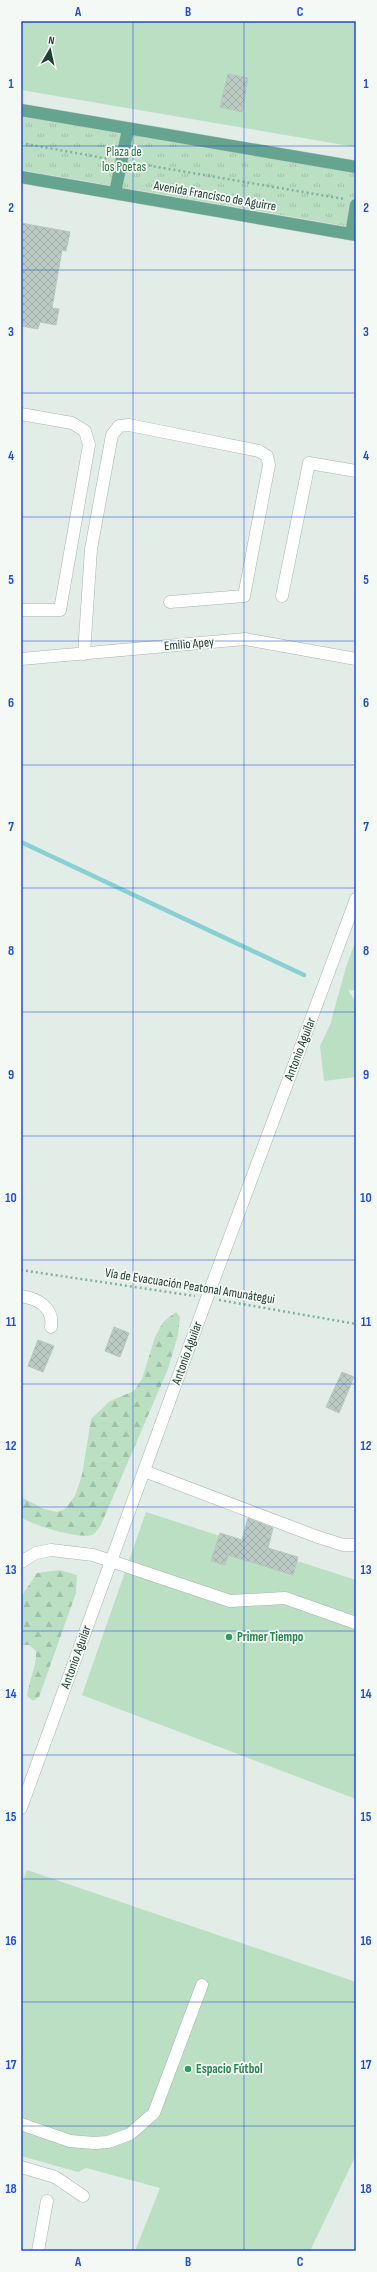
<svg xmlns="http://www.w3.org/2000/svg" width="377" height="2272" viewBox="0 0 377 2272" font-family="'Sofia Sans Condensed',sans-serif">
<defs>
<pattern id="forest-firs" width="22" height="20" patternUnits="userSpaceOnUse"><rect width="22" height="20" fill="#bbdfc2"/><path d="M5 1l3.5 6h-7zM16 11l3.5 6h-7z" fill="#a0c0a7"/></pattern>
<pattern id="park-tufts" width="24" height="20" patternUnits="userSpaceOnUse"><rect width="24" height="20" fill="#bbdfc2"/><path d="M3 7l-1-3M5 7V3M7 7l1-3M15 17l-1-3M17 17v-4M19 17l1-3" fill="none" stroke="#a0c0a7"/></pattern>
<pattern id="building-cross-hatch" width="8" height="8" patternUnits="userSpaceOnUse"><rect width="8" height="8" fill="#bbcbc3"/><path d="M0 0l8 8M0 8l8-8" fill="none" stroke="#a0afa8"/></pattern>
</defs>
<rect width="100%" height="100%" fill="#e3ede8"/>
<path fill="#bbdfc2" d="M21 21H356V147L21 90Z
M356 940V991L348 990 356 1002V1077L324 1081 320 1046 330 1025 346 967Z
M146 1512 356 1580V1799L82 1695Z
M27 1870 356 1982V2155L310 2251H135L160 2188 86 2168 78 2172 21 2156V1886Z"/>
<path fill="url(#forest-firs)" d="M176 1312 180 1317 178 1335 168 1369 100 1527C98 1529 96 1532 94 1534 83 1541 31 1525 21 1517V1497L44 1509 57 1512 65 1509 75 1496 82 1475 91 1419 110 1401 134 1391 142 1379 155 1337 163 1322Z
M60 1570 77 1575 76 1593 39 1697 33 1701 27 1696C29 1680 37 1666 36 1651L29 1645H21V1597L37 1573Z"/>
<path fill="url(#park-tufts)" d="M21 114 356 172V228L21 170Z"/>
<g fill="none" stroke-linecap="round" stroke-linejoin="round">
<path stroke="#89cfd4" stroke-width="4.5" d="M21 842 304 975"/>
</g>
<path fill="url(#building-cross-hatch)" stroke="#b5c7be" d="M228 74 248 78 242 112 220 107Z
M21 223 70 232 66 251 62 250 52 308 59 309 56 325 40 322 38 329 21 326Z
M114 1327 129 1333 120 1357 105 1351Z
M38 1340 54 1346 43 1372 28 1366Z
M342 1372 354 1377 339 1413 326 1407Z
M248 1518 273 1528 268 1548 298 1557 293 1575 228 1555 225 1565 211 1561 220 1533 242 1540Z"/>
<g fill="none" stroke-linecap="round" stroke-linejoin="round">
<g stroke="#a5b5af" stroke-width="13">
<path id="minor" d="M21 414 72 423 85 431 89 445 60 610H21
M282 596 309 463 356 471
M84 654 91 549 112 435 119 426 129 425 259 451 267 456 269 465 244 596 170 602
M21 659 245 639 356 659
M21 1296C39 1299 54 1308 51 1327
M144 1471 315 1536 343 1545H356
M21 1562 36 1553 51 1550 93 1555 230 1601 285 1598 356 1623
M21 1808 207 1298 356 899
M21 2124 70 2141 94 2143 108 2142 130 2134 154 2113 202 1985
M21 2167 55 2177 83 2196
M38 2251 47 2201"/>
</g>
<g stroke="#c1c9c6" stroke-width="13">
<path id="major" d="M21 110 356 167
M21 177 356 235
M115 193 128 129
M351 234 356 205"/>
</g>
<path stroke="#82b29f" stroke-width="2.5" stroke-dasharray="2 3" stroke-linecap="butt" d="M21 143 109 159
M134 163 344 199
M21 1270 195 1296
M219 1300 356 1324"/>
<use href="#minor" stroke="#fff" stroke-width="12"/>
<use href="#major" stroke="#65a58f" stroke-width="12"/>
</g>
<path fill="none" stroke="#1d4ed8" stroke-width="1" stroke-opacity="0.55" d="M133 21V2251M244 21V2251M21 146H356M21 270H356M21 393H356M21 517H356M21 641H356M21 765H356M21 888H356M21 1012H356M21 1136H356M21 1260H356M21 1384H356M21 1507H356M21 1631H356M21 1755H356M21 1879H356M21 2002H356M21 2126H356"/>
<g fill="#2e9e5b" stroke="#f4f9f6" stroke-width="1.5">
<circle cx="229" cy="1637" r="4"/>
<circle cx="188" cy="2069" r="4"/>
</g>
<g text-anchor="middle" dominant-baseline="central" stroke-width="3.5" stroke-linejoin="round" paint-order="stroke">
<g font-size="13" fill="#2a7842" stroke="#f4f9f6">
<text x="124" y="152">Plaza de<tspan x="124" dy="15">los Poetas</tspan></text>
</g>
<g font-size="13" fill="#223f35" stroke="#f4f9f6">
<text transform="translate(215 196) rotate(10)">Avenida Francisco de Aguirre</text>
<text transform="translate(189 644) rotate(-5)">Emilio Apey</text>
<text transform="translate(300 1049) rotate(-69)">Antonio Aguilar</text>
<text transform="translate(190 1286) rotate(9)">Vía de Evacuación Peatonal Amunátegui</text>
<text transform="translate(187 1353) rotate(-70)">Antonio Aguilar</text>
<text transform="translate(76 1657) rotate(-70)">Antonio Aguilar</text>
</g>
<g font-size="13" font-weight="bold" fill="#27864d" stroke="#f4f9f6" text-anchor="start">
<text x="237" y="1637">Primer Tiempo</text>
<text x="196" y="2069">Espacio Fútbol</text>
</g>
</g>
<rect width="377" height="2272" fill="none" stroke="#f4f9f6" stroke-width="44"/>
<g transform="translate(50 50) rotate(9)" stroke="#f4f9f6" stroke-width="3" paint-order="stroke">
<path d="M0-3L7 15L0 10L-7 15Z" fill="#223f35"/>
<text y="-6" font-size="11" font-weight="bold" text-anchor="middle" fill="#223f35">N</text>
</g>
<rect x="22" y="22" width="333" height="2228" fill="none" stroke="#1d4ed8" stroke-width="1.5"/>
<g font-size="13" text-anchor="middle" font-weight="bold" fill="#1d4ed8">
<text x="78" y="16">A</text>
<text x="188" y="16">B</text>
<text x="300" y="16">C</text>
<text x="11" y="88">1</text>
<text x="366" y="88">1</text>
<text x="11" y="212">2</text>
<text x="366" y="212">2</text>
<text x="11" y="336">3</text>
<text x="366" y="336">3</text>
<text x="11" y="460">4</text>
<text x="366" y="460">4</text>
<text x="11" y="584">5</text>
<text x="366" y="584">5</text>
<text x="11" y="707">6</text>
<text x="366" y="707">6</text>
<text x="11" y="831">7</text>
<text x="366" y="831">7</text>
<text x="11" y="955">8</text>
<text x="366" y="955">8</text>
<text x="11" y="1079">9</text>
<text x="366" y="1079">9</text>
<text x="11" y="1202">10</text>
<text x="366" y="1202">10</text>
<text x="11" y="1326">11</text>
<text x="366" y="1326">11</text>
<text x="11" y="1450">12</text>
<text x="366" y="1450">12</text>
<text x="11" y="1574">13</text>
<text x="366" y="1574">13</text>
<text x="11" y="1698">14</text>
<text x="366" y="1698">14</text>
<text x="11" y="1821">15</text>
<text x="366" y="1821">15</text>
<text x="11" y="1945">16</text>
<text x="366" y="1945">16</text>
<text x="11" y="2069">17</text>
<text x="366" y="2069">17</text>
<text x="11" y="2193">18</text>
<text x="366" y="2193">18</text>
<text x="78" y="2266">A</text>
<text x="188" y="2266">B</text>
<text x="300" y="2266">C</text>
</g>
</svg>
